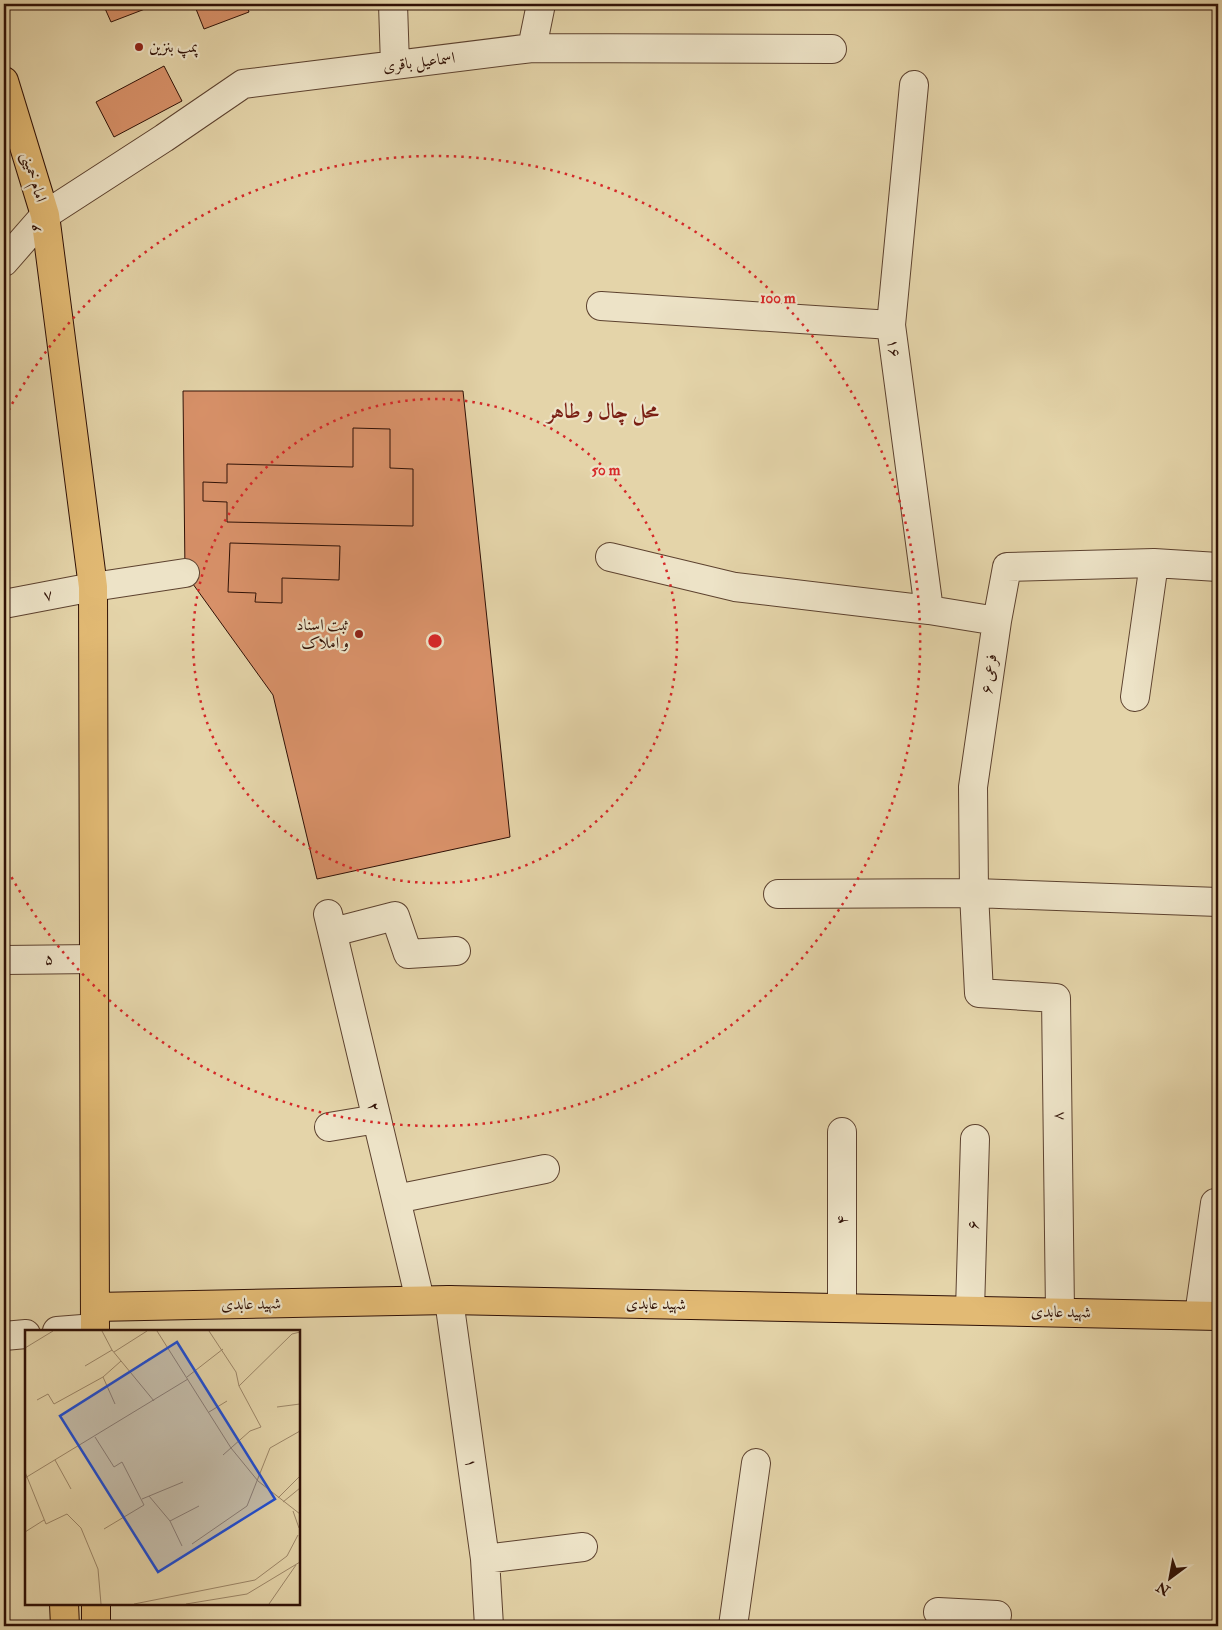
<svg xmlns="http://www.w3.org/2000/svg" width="1222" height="1630" viewBox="0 0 1222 1630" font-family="'IM FELL Double Pica',Amiri,serif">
<rect width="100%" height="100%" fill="#e4d4a9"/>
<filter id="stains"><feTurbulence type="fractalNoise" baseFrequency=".004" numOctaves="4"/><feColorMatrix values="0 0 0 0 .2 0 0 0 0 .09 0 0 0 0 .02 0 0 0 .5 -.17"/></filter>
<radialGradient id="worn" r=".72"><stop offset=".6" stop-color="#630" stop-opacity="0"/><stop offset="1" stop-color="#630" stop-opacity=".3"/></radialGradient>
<path fill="#d89169" stroke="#301106" d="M103 4H158L111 22Z
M194 4H246L249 12 204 29Z
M164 66 182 101 114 137 96 102Z
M183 391H463L510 837 317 879 273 695 185 573Z
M353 428 390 429V468L413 469V526L227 522V502L203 501V482L227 483V464L353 467Z
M230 543 340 546 339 580 282 578V603L255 602 256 593 228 592Z"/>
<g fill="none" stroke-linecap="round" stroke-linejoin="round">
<g stroke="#5d422f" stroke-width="30">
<path id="minor" d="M393 4 395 65
M532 48 541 4
M914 85 891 325 929 610
M4 262 45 215 164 138 243 84 532 48 832 49
M601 306 891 325
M610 557 735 587 929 610 997 621
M4 604 93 587 185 573
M1135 697 1154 563
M778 894 974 893 1218 902
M328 914 420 1300
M333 932 395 916 408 954 456 951
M4 960 94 959
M329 1127 377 1119
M842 1132V1308
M396 1199 545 1169
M449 1300 485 1559 489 1626
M970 1310 975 1139
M1060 1312 1056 998 979 993 974 893 973 787 997 621 1007 567 1154 563 1218 567
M1199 1315 1215 1203H1218
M57 1331 95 1328
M4 1336 26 1334
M485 1559 583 1547
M938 1612 997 1615
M733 1626 756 1463"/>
</g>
<g stroke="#301106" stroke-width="30">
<path id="major" d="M4 81 45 215 93 587 95 1331
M95 1307 449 1300 1218 1316
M64 1604 65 1626
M96 1604V1626"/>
</g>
<use href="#minor" stroke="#ede3c7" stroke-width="28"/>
<use href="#major" stroke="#e2ba74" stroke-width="28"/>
</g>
<g fill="none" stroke="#d62828" stroke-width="2.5" stroke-dasharray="2.5 5">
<circle cx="435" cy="641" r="242"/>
<path d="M5 417A485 485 0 1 1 5 865"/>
</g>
<g fill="#8f2418" stroke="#ede3c7" stroke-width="2">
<circle cx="139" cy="47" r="5"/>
<circle cx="359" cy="634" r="5"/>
</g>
<g text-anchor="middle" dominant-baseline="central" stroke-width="4.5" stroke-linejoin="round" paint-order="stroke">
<g font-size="16" fill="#301106" stroke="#ede3c7" text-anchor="start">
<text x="149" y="47">پمپ بنزین</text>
<text x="349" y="625" text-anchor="end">ثبت اسناد<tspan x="349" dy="18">و املاک</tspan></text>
</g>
<g font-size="16" fill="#301106" stroke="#ede3c7">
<text transform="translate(419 62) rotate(-7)">اسماعیل باقری</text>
<text transform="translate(34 177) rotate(73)">امام خمینی</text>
<text transform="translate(35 228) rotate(-49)">۹</text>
<text transform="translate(894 348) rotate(82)">۱۶</text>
<text transform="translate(48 595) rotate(-10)">۷</text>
<text transform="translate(989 674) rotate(-82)">فرعی ۶</text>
<text transform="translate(49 959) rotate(-1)">۵</text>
<text transform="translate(374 1107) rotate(77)">۲</text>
<text transform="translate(1058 1116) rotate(-91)">۸</text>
<text transform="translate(842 1220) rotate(-90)">۴</text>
<text transform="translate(973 1225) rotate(-88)">۶</text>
<text transform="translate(251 1304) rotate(-1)">شهید عابدی</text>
<text transform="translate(656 1304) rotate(1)">شهید عابدی</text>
<text transform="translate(1061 1312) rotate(1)">شهید عابدی</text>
<text transform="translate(471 1463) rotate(82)">۱</text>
</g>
<g font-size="21" font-weight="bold" fill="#7a1f14" stroke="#ede3c7">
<text x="603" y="411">محل چال و طاهر</text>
</g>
</g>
<g transform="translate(25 1330)">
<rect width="275" height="275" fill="#e4d4a9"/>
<path fill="none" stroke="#9c8668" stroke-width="1" d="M77 1 87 20 129 71M132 1 206 118 233 151 275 184M184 1 211 42 214 56 236 97 225 101 198 125M0 18 28 1M89 22 122 1M60 36 87 20M105 42 125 28M78 47 90 74M162 47 198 19M214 56 267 4 275 2M12 70 23 64 29 74 78 47 96 31M252 77 275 74M184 82 202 71M70 107 89 137 97 132 119 175 79 199M30 130 46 159M0 142 21 194 42 184 56 198 73 239 76 274M0 148 163 49M124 166 145 191 157 216M253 168 275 146M117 169 158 152M258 172 275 158M268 181 274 198M145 191 174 176M275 196V213M0 202 19 190M167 214 222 176 245 118 275 101M109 274 230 250 262 226 273 205M161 274 222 264 275 232M244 274 271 235"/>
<path fill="#1d4ed8" fill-opacity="0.15" stroke="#1d4ed8" stroke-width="2.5" d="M152 12 250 169 133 242 35 86Z"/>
<rect width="275" height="275" fill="none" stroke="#301106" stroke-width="2.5"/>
</g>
<circle cx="435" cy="641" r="8" fill="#d62828" stroke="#ede3c7" stroke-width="2.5"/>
<g font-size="15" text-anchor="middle" font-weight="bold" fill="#d62828" stroke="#ede3c7" stroke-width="4.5" stroke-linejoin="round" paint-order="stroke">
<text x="778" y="303">100 m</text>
<text x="606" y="475">50 m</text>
</g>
<rect width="1222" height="1630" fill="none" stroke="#e4d4a9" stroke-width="20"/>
<rect x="5" y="5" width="1212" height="1620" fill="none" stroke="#301106" stroke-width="2.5"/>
<rect x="10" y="10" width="1202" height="1610" fill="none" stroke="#301106"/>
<g transform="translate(1170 1578) rotate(212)" stroke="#ede3c7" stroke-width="4" paint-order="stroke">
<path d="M0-4L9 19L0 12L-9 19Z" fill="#301106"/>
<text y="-8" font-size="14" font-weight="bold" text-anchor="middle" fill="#301106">N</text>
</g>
<rect width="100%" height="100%" filter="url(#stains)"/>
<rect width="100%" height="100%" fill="url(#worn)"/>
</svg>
